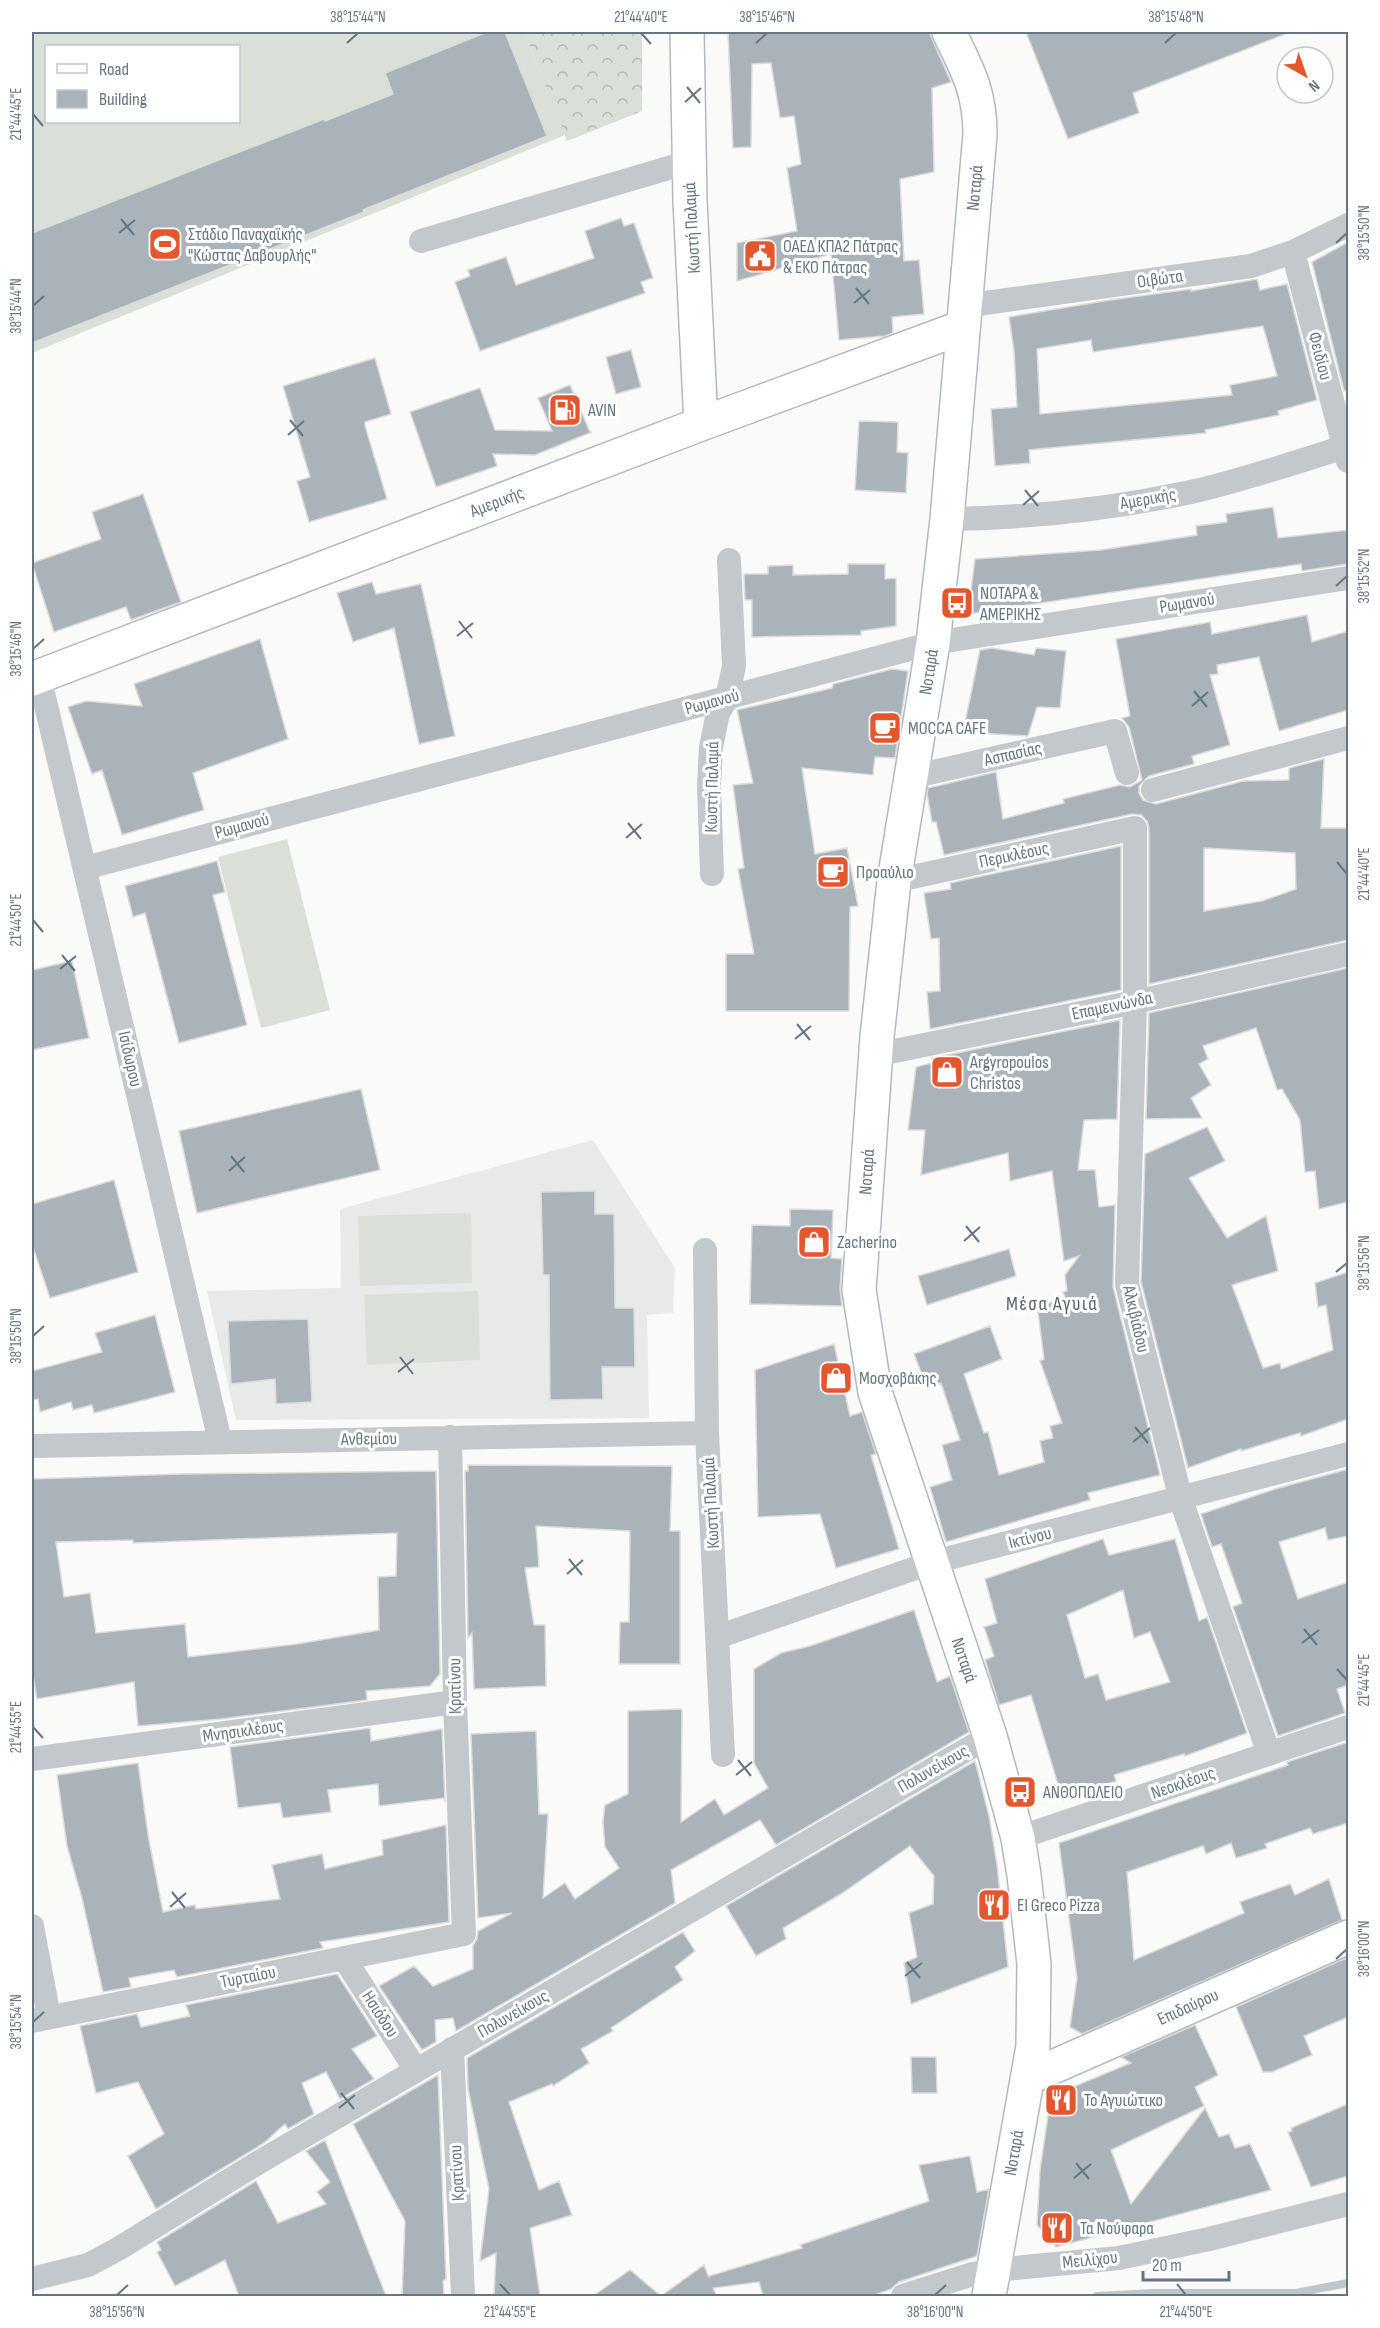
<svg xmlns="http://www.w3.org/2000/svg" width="1380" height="2328" viewBox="0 0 1380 2328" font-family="'Sofia Sans Condensed',sans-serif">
<defs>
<pattern id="forest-crowns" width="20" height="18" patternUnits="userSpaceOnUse" patternTransform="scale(1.5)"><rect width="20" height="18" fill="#dadfd7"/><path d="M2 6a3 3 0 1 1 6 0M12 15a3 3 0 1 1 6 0" fill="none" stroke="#b4b9b4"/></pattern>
</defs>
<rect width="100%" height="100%" fill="#fafaf8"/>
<path fill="#e8e9e9" d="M593 1140 675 1268 673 1313 647 1315 649 1418 236 1420 207 1291 341 1288 340 1209Z"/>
<path fill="url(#forest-crowns)" d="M524 32H642V111L567 141Z"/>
<path fill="#dadfd7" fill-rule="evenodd" d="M32 32H524L565 135 32 353ZM46 46H238V122H46Z
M287 839 330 1010 261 1028 218 857Z
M471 1213 472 1283 360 1286 358 1216Z
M478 1291 480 1360 367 1365 364 1295Z"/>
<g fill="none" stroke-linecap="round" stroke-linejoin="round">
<path stroke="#bbc7cb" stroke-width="8" d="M1097 2296 1153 2293H1296L1348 2283"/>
</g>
<path fill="#aab3b9" stroke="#dcdcda" stroke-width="1.5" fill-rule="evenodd" d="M487 32H505L547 136 363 210 364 212 32 343V233L324 119 325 121 393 94 385 73Z
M728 32H929L951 82 932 88 934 172 900 179 904 261 919 260 924 314 892 317 893 333 885 336 839 340 831 254 737 281V243L797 231 787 168 801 164 794 116 780 118 771 63 752 64 751 147 733 148Z
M1026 32H1287L1288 33 1133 93 1139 113 1068 139Z
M621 218 624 226 634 223 653 278 641 282 645 293 480 351 455 282 470 276 468 270 506 257 516 285 594 258 585 231Z
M1348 242V390L1344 391 1312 262Z
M1257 279 1260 290 1287 284 1317 400 1278 411 1279 415 1205 430 1206 433 1029 450 1030 463 995 466 991 409 1017 407 1014 351 1009 317 1110 300 1191 289V291ZM1263 326 1277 376 1230 385 1232 395 1040 414 1037 349 1091 340 1093 352Z
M631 350 641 387 616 394 606 357Z
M375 358 391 414 365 422V426L387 499 309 522 297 481 310 477 283 386Z
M570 385 590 432H592L535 455 493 454 497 466 436 487 410 412 480 388 495 430 552 431 538 398Z
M859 421 898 422 897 452 908 453 906 493 855 490Z
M143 494 181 602 131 620 126 607 54 632 32 563 101 539 92 512Z
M1273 507 1278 538 1348 530V564L1302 571 1301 564 968 614 975 559 1101 550 1197 535 1196 526 1227 522 1226 514Z
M848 564H885V579L896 578V626L861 631V635L752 637V600H745L744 574H768V566L793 565V575L848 574Z
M372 582 376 594 421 584 455 736 419 744 394 628 353 642 337 593Z
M1307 615 1312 642 1348 631V710L1279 731 1259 657 1217 665 1218 674 1210 675 1230 745 1192 756 1194 764 1149 776 1139 786V793L1143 800 1156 804 1243 781 1289 780V768L1324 759 1321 828H1348V940L1149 984V828L1147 821 1141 815 1132 814 944 855 936 822H932L927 794 928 788 996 772 1003 819 1064 803 1063 799 1120 785 1130 787 1142 780 1129 727 1122 718 1130 716 1116 639 1210 622 1212 634ZM1204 848 1295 853 1296 889 1262 901 1204 911Z
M260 639 288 739 193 773 204 810 122 835 102 770 92 774 68 707 86 701 142 706 134 684Z
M992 648 1034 655 1036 648 1066 651 1060 708 1037 707 1028 736 963 732 980 650Z
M892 669 908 671 895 758 875 757 873 775 802 768 815 854 847 848 858 906 850 907 849 1011H726V954H754L738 869 744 868 733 785 753 783 737 710 832 688 833 684Z
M1121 846V990L930 1029 927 992 940 991 939 938 931 939 924 893 951 889 950 883Z
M217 861 225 892 213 895 247 1025 179 1043 145 913 133 917 125 886Z
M72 961 89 1038 32 1050V970Z
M1348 968V1202L1319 1209 1315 1171 1305 1172 1300 1120 1282 1089 1277 1090 1256 1028 1203 1046 1208 1059 1199 1064 1211 1085 1191 1098 1202 1118 1146 1119 1149 1013Z
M1120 1020 1117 1119 1084 1120 1078 1170H1095L1099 1207 1115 1205 1113 1287 1160 1475 1088 1493 1090 1500 946 1542 930 1487 952 1480 942 1445 960 1440 941 1383 927 1388 914 1354 990 1326 1002 1359 964 1374 984 1433 988 1432 999 1475 1044 1462 1040 1441 1053 1438 1050 1426 1062 1423 1040 1361 1044 1359 1038 1312 1043 1305 1065 1297 1063 1292 1067 1291 1065 1275 1079 1256 1064 1261 1052 1171 1010 1181 1008 1153 921 1175 925 1130H908L916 1067 932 1063V1058Z
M361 1089 380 1170 197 1213 179 1131Z
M1207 1127 1225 1161 1189 1178 1227 1238 1266 1216 1278 1271 1232 1285 1263 1368 1280 1363 1281 1369 1333 1350 1326 1305 1318 1307 1315 1283 1348 1272V1419L1301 1436 1300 1433 1241 1451V1449L1188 1468 1141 1282 1145 1154Z
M114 1180 138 1272 50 1298 32 1244V1204Z
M595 1191V1214H614L615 1308H634L635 1367H602L603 1399 550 1400 549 1275H543L541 1192Z
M790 1209 833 1210 831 1258 842 1259 840 1289 842 1306 750 1304 752 1225 790 1226Z
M1009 1249 1016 1276 927 1305 918 1276Z
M155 1315 175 1392 94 1413 92 1405 73 1410 71 1402 40 1412 38 1399 32 1400V1371L102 1352 95 1333Z
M308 1319 312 1402 276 1404 275 1379 231 1384 228 1321Z
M834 1344 850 1416 862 1412 876 1454 871 1455 899 1549 836 1568 820 1514 758 1517 755 1370Z
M468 1465 672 1466 670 1531H680V1664H619L620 1622H629L630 1531 536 1526 539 1567 525 1568 534 1625H545L546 1686 474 1689 472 1633 468 1638 465 1471H468Z
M1348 1469V1536L1328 1540 1325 1528 1279 1542 1298 1599 1348 1582V1685L1337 1689 1345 1713 1278 1736 1233 1607 1242 1603 1221 1544 1212 1547 1201 1514 1275 1489Z
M436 1471 440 1674 430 1686 366 1691 367 1700 221 1719 138 1726 134 1682 37 1699 32 1669V1479L181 1474ZM397 1533 396 1576 378 1577 379 1630 297 1644 188 1657 185 1624 96 1633 90 1593 64 1597 56 1542 133 1540V1543Z
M1103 1539 1109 1555 1175 1539 1199 1621 1207 1617 1247 1733 1185 1756 1184 1754 1114 1775 1116 1781 1063 1801 1031 1695 999 1705 985 1660 994 1656 984 1627 997 1623 985 1579ZM1123 1590 1134 1638 1150 1632 1170 1682 1106 1700 1098 1674 1085 1678 1067 1615Z
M914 1610 937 1682 950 1676 969 1732 776 1845 760 1820 671 1870 675 1903 456 2031 453 2018 435 2020 436 2042 422 2050 379 1986 414 1966 433 1986 473 1969V1945L477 1939 478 1931 512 1913 478 1918 471 1734 536 1731 539 1814H548L543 1898 565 1883 575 1899 619 1868 605 1847 603 1821 605 1805 628 1794V1711L682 1709 681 1822 715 1799 724 1815 768 1788 754 1763V1669L781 1653 810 1646Z
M370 1728 371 1741 442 1729 445 1802 444 1798 379 1806 378 1784 328 1790 331 1812 283 1818 280 1803 238 1808 230 1747Z
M1348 1742V1823L1313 1834 1310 1828 1265 1844 1267 1848 1236 1858 1231 1843 1206 1854 1203 1846 1127 1872 1134 1960 1244 1913 1240 1902 1290 1884 1295 1895 1329 1879 1342 1920 1082 2034 1070 2027 1077 1978 1059 1843 1288 1765 1287 1762Z
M975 1761 989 1816 997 1865 1008 1967 911 2004 904 1963 917 1957 909 1913 933 1904 934 1876 910 1846 841 1894 783 1928 786 1939 756 1956 726 1906Z
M138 1763 148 1835 163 1912 195 1905 196 1909 280 1899 272 1865 322 1854 325 1869 383 1855 382 1840 446 1825 449 1922 320 1942 323 1948 177 1977 174 1970 129 1978 131 1987 103 1992 82 1898 67 1846 57 1775Z
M683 1932 695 1951 675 1967 683 1980 611 2028 613 2031 581 2049 589 2063 553 2086 552 2084 509 2102 539 2190 559 2181 572 2215 530 2228 540 2296H494L496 2253 480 2261 489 2189 468 2089 467 2058Z
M1346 1958 1348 1965V2017L1304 2036 1312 2055 1272 2072H1263L1236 2007Z
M337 1974 377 2036 352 2049 374 2079 340 2099 326 2072 302 2083 314 2114 288 2129 285 2124 264 2143 156 2209 128 2156 164 2134 138 2082 96 2093 80 2026 137 2014 141 2027 190 2016 186 2005Z
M1195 2025 1218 2075 1195 2087 1204 2106 1111 2150 1131 2204 1205 2108 1219 2137 1229 2134 1235 2148 1250 2144 1271 2190 1056 2247 1037 2225 1040 2170 1051 2096 1131 2063 1121 2057Z
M911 2057H936L937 2093H912Z
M438 2075 446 2279 443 2281 444 2296H402L405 2221 353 2124Z
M1348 2104V2176L1311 2187 1288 2132 1292 2131 1291 2128Z
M325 2140 386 2296H239L225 2260 175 2286 157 2252 161 2250 157 2242 256 2181 278 2223 326 2204 317 2192 330 2182 306 2151Z
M970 2156 977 2192 989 2189 977 2256 899 2282 891 2289 872 2296H763L759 2282 713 2288 717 2296H661L704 2265 709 2278V2276L802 2248 800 2245 929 2201 919 2165Z
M630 2270 661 2296H593Z"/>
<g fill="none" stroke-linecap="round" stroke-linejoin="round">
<g stroke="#b3babf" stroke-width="36">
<path id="secondary" d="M687 32 690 201 701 424
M949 32C967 69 980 91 980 134L947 519 933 643 894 881 877 1037 859 1290 875 1392 990 1736 1018 1838 1024 1875 1034 1964 1033 2046 989 2296
M32 679 701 424 963 327
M1028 2078 1348 1937"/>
</g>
<path stroke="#c3c8cc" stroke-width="24" d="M421 241 689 162
M1293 252 1348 461
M964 306 1251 266 1293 252 1348 225
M947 519C1029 518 1111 509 1191 492 1243 480 1294 463 1344 447
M39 676 220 1441
M911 777 1115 731 1127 773
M1153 790 1348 738
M85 868 933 643 1348 578
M712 874 709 786 711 747 718 713 727 698 734 666 729 560
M894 881 1135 828V1002L1127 1284 1181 1500 1269 1754
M875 1055 1135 1002 1348 954
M705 1250 707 1433 723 1755
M32 1446 707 1433
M717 1637 930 1563 1348 1454
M32 1759 455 1702
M1018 1838 1348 1727
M32 1926 49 2017
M344 1958 416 2070
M32 2021 464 1934 455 1702 450 1437
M452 2049 463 2296
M32 2279 88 2265 118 2249 256 2164 990 1736
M903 2296 973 2274 994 2270 1119 2258 1209 2239 1348 2204"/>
<use href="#secondary" stroke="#fff" stroke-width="33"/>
</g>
<path fill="none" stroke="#657683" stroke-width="2" d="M641 33 651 44M347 43 358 33M756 43 767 33M1165 43 1176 33M687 87 700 103M685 102 701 88M33 114 43 126M121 219 134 235M119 233 135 220M1336 243 1347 233M856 288 869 304M854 303 870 290M33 306 44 296M290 420 303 436M288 435 304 421M1025 490 1038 506M1023 505 1039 491M1336 586 1347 576M459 621 472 638M457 636 473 623M33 649 44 639M1194 691 1207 707M1192 706 1208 692M628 823 641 839M626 838 642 824M1337 862 1347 874M33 920 43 932M62 955 75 971M60 969 76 956M797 1024 810 1040M795 1039 811 1026M231 1156 244 1172M229 1171 245 1157M966 1226 979 1242M964 1241 980 1227M1336 1272 1347 1263M33 1336 44 1326M400 1357 413 1374M398 1372 414 1359M1135 1427 1148 1443M1133 1442 1150 1428M569 1559 582 1575M567 1574 583 1560M1304 1629 1317 1645M1302 1643 1319 1630M1337 1669 1347 1680M33 1727 43 1738M738 1760 751 1776M736 1775 752 1762M172 1892 185 1908M170 1907 186 1893M1336 1959 1347 1949M907 1962 920 1978M905 1976 922 1963M33 2022 44 2012M341 2093 354 2109M339 2108 355 2095M1076 2163 1089 2179M1074 2178 1091 2164M500 2284 510 2295M1177 2284 1186 2295M117 2295 128 2285M935 2295 946 2285"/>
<defs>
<g id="stadium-square" transform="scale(1.725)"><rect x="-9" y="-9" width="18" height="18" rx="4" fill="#e4572e" stroke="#fff"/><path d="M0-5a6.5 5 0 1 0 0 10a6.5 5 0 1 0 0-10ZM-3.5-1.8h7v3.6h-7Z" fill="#fff"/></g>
<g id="civic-square" transform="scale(1.725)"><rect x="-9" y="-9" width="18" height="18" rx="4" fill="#e4572e" stroke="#fff"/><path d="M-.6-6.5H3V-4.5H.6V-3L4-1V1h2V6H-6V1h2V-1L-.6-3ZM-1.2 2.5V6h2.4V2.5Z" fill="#fff"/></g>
<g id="fuel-square" transform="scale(1.725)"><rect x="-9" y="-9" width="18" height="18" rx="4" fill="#e4572e" stroke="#fff"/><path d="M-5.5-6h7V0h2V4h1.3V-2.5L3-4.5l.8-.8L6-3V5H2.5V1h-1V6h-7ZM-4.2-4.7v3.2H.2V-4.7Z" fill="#fff"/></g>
<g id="bus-square" transform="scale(1.725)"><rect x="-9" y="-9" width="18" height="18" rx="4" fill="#e4572e" stroke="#fff"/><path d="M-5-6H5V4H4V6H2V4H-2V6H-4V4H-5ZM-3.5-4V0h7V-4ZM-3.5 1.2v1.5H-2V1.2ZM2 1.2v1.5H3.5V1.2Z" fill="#fff"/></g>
<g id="cafe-square" transform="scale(1.725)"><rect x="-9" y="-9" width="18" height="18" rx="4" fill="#e4572e" stroke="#fff"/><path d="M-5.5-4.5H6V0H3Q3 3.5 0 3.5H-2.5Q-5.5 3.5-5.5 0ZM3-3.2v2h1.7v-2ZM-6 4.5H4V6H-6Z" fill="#fff"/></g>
<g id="shop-square" transform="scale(1.725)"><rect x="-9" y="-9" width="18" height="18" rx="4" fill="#e4572e" stroke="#fff"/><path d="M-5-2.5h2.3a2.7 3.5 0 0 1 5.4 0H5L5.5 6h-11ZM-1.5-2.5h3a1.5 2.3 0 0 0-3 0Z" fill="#fff"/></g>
<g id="restaurant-square" transform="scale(1.725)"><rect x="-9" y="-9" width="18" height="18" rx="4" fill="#e4572e" stroke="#fff"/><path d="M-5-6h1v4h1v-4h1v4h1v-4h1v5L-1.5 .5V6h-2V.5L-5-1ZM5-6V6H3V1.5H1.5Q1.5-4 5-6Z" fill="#fff"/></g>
</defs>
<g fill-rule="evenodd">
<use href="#stadium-square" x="165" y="244"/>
<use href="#civic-square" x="760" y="256"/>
<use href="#fuel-square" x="565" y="410"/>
<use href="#bus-square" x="957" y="603"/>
<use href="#cafe-square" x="885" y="728"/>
<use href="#cafe-square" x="833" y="872"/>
<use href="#shop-square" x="947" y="1072"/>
<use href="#shop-square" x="814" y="1242"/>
<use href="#shop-square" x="836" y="1378"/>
<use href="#bus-square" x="1020" y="1792"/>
<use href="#restaurant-square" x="994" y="1905"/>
<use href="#restaurant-square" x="1061" y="2100"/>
<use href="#restaurant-square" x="1057" y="2228"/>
</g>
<g text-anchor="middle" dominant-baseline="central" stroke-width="6" stroke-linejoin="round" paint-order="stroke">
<g font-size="18" fill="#657683" stroke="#fff">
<text transform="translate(975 188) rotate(-85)">Νοταρά</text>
<text transform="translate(692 228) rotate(-93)">Κωστή Παλαμά</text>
<text transform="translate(1160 279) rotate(-8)">Οιβώτα</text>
<text transform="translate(1320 356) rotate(75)">Φειδίου</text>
<text transform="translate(1148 499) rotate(-10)">Αμερικής</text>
<text transform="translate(497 502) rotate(-21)">Αμερικής</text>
<text transform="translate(1187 603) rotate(-9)">Ρωμανού</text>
<text transform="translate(929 672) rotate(-81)">Νοταρά</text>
<text transform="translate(712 702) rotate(-15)">Ρωμανού</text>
<text transform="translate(1013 754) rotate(-13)">Ασπασίας</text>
<text transform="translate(712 787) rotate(-89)">Κωστή Παλαμά</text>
<text transform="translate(242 826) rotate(-15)">Ρωμανού</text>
<text transform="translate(1014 855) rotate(-12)">Περικλέους</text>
<text transform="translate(1112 1006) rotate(-12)">Επαμεινώνδα</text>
<text transform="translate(130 1059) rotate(77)">Ισίδωρου</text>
<text transform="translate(867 1172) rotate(-86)">Νοταρά</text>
<text transform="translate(1136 1319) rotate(77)">Αλκιβιάδου</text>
<text transform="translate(369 1439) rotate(-1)">Ανθεμίου</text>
<text transform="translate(711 1503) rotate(-93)">Κωστή Παλαμά</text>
<text transform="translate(1030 1538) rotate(-14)">Ικτίνου</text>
<text transform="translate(964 1660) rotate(71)">Νοταρά</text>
<text transform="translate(455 1686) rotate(-91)">Κρατίνου</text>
<text transform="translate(243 1731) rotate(-8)">Μνησικλέους</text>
<text transform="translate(933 1769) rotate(-30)">Πολυνείκους</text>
<text transform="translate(1183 1783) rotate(-19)">Νεοκλέους</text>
<text transform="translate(248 1977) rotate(-11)">Τυρταίου</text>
<text transform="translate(1188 2007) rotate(-24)">Επιδαύρου</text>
<text transform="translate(380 2014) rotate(57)">Ησιόδου</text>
<text transform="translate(513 2014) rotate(-30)">Πολυνείκους</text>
<text transform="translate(1014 2153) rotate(-80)">Νοταρά</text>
<text transform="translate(457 2173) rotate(-93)">Κρατίνου</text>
<text transform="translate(1090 2260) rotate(-6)">Μειλίχου</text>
</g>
<g font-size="18" fill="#657683" stroke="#fff" text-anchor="start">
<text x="188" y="234">Στάδιο Παναχαϊκής<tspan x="188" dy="21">"Κώστας Δαβουρλής"</tspan></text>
<text x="783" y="246">ΟΑΕΔ ΚΠΑ2 Πάτρας<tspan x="783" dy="21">&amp; ΕΚΟ Πάτρας</tspan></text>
<text x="588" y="410">AVIN</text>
<text x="980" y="593">ΝΟΤΑΡΑ &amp;<tspan x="980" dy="21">ΑΜΕΡΙΚΗΣ</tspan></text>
<text x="908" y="728">MOCCA CAFE</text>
<text x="856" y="872">Προαύλιο</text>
<text x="970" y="1062">Argyropoulos<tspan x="970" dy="21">Christos</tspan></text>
<text x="837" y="1242">Zacherino</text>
<text x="859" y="1378">Μοσχοβάκης</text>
<text x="1043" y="1792">ΑΝΘΟΠΩΛΕΙΟ</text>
<text x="1017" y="1905">El Greco Pizza</text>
<text x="1084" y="2100">Το Αγυιώτικο</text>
<text x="1080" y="2228">Τα Νούφαρα</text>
</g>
<g font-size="20" letter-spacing="1.5" fill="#57646e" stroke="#fff">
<text x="1052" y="1304">Μέσα Αγυιά</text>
</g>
</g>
<rect width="1380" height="2328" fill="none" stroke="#ffffff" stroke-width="66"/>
<rect x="45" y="45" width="195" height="78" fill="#ffffff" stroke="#c1c8cd" stroke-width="1.5"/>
<rect x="57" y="64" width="30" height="9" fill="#ffffff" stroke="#c1c8cd" stroke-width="1.5"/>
<text x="99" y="75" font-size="18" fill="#657683">Road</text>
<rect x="57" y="90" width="30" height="18" fill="#aab3b9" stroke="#c1c8cd" stroke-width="1.5"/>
<text x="99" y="105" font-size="18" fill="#657683">Building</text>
<g transform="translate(1305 75) rotate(140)"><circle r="28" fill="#ffffff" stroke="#c1c8cd" stroke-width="1.5"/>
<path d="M0-4.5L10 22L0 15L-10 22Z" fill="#e4572e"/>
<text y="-9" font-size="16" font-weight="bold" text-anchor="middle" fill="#657683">N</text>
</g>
<path d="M1143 2271v9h86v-9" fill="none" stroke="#657683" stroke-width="3"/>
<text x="1152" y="2271" font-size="18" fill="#657683" stroke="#ffffff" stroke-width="4.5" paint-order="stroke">20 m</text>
<rect x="33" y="33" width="1314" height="2262" fill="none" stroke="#657683" stroke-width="2"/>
<g font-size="15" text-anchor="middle" fill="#657683">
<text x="358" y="22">38°15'44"N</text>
<text x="641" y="22">21°44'40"E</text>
<text x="767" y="22">38°15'46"N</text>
<text x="1176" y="22">38°15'48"N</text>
<text transform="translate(16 114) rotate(-90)" y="5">21°44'45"E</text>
<text transform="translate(1364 233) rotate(-90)" y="5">38°15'50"N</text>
<text transform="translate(16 306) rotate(-90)" y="5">38°15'44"N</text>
<text transform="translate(1364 576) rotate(-90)" y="5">38°15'52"N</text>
<text transform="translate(16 649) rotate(-90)" y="5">38°15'46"N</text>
<text transform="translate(1364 874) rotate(-90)" y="5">21°44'40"E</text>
<text transform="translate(16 920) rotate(-90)" y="5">21°44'50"E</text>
<text transform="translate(1364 1263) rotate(-90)" y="5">38°15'56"N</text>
<text transform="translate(16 1336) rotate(-90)" y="5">38°15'50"N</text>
<text transform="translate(1364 1680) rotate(-90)" y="5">21°44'45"E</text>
<text transform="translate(16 1727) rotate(-90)" y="5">21°44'55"E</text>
<text transform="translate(1364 1949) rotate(-90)" y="5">38°16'00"N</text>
<text transform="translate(16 2022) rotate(-90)" y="5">38°15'54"N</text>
<text x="117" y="2317">38°15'56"N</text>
<text x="510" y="2317">21°44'55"E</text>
<text x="935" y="2317">38°16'00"N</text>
<text x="1186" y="2317">21°44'50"E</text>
</g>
</svg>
